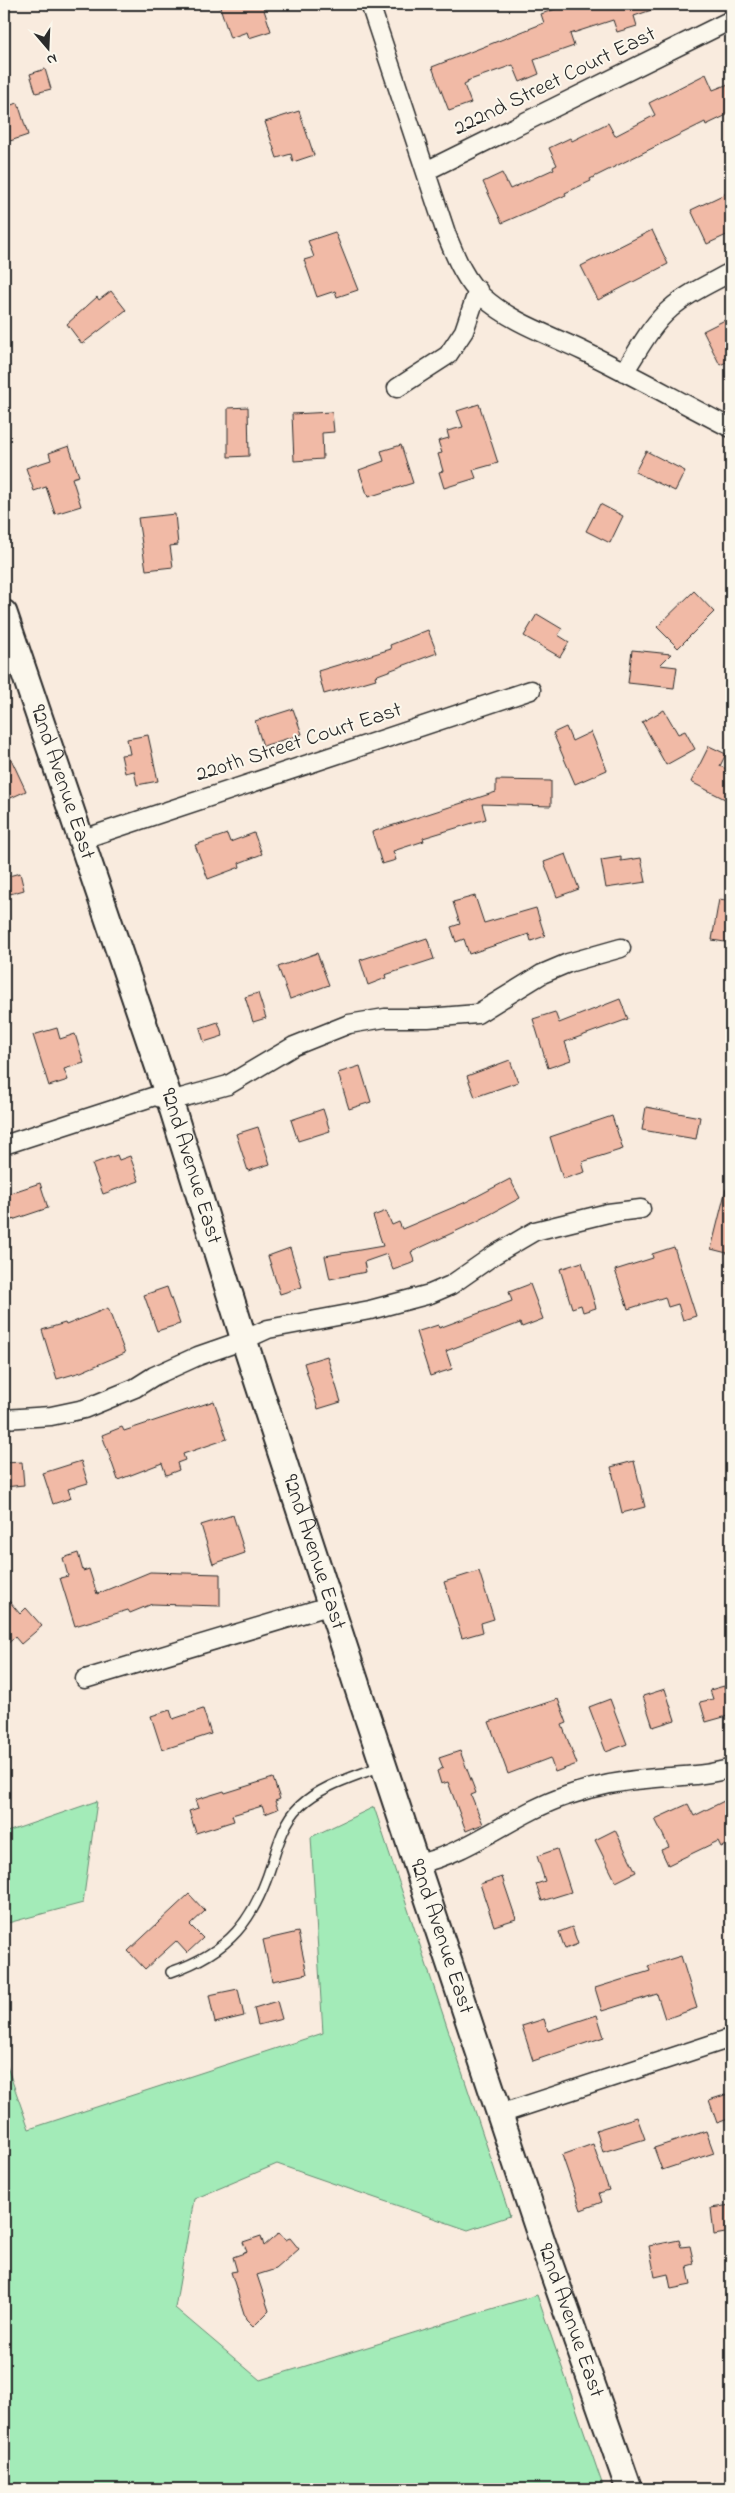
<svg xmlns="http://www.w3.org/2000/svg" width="735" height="2493" viewBox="0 0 735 2493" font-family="'Indie Flower',sans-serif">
<rect width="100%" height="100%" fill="#f9ebde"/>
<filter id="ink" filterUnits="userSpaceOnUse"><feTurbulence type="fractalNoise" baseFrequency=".02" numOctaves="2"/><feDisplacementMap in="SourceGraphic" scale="10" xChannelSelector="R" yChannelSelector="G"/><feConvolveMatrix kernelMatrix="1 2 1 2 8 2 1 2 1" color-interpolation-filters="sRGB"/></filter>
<g filter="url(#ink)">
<path fill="#a3ebb8" stroke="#678b72" d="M97 1801 83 1903 4 1924V1833Z
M374 1807 510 2216 468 2230 277 2164 194 2199 175 2308 260 2380 537 2295 604 2489H4V2058L29 2129 323 2033 311 1837Z"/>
<path fill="#f1baa6" stroke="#2b2b2b" d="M219 4H262L271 31 249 38 247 32 230 38Z
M570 4H663V6L634 16 637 26 617 32 613 20 570 34 574 46 534 60 539 74 520 82 513 65 467 81 468 83 464 85 471 103 449 111 432 67 544 23 541 14Z
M45 69 51 89 36 93 30 74Z
M706 74 713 90 731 83V113L706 125 705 122 590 179 591 181 565 193 566 195 502 223 483 182 502 173 510 189 554 169 553 167 557 165 549 148 570 138 572 141 608 123 615 136 655 115 649 103Z
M18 103 28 135 7 142 4 132V107Z
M299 111 314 155 293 162 291 154 277 158 265 122Z
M731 191V233L707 244 691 210Z
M652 230 668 264 598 300 581 266Z
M335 232 358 290 337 297 335 291 317 297 304 260 314 257 308 241Z
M111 291 126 310 82 344 67 324 97 297 99 300Z
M731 317V360L720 365 703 331Z
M479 404 498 463 473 470 476 478 444 488 439 472 443 471 438 454 442 453 438 441 449 438 447 431 463 427 457 411Z
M248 407 249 456 228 457V408Z
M332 412 334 432 322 433 323 459 294 461 292 414Z
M401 445 413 483 368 497 359 470 384 461 381 451Z
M69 446 79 476 72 478 81 506 55 514 46 487 34 491 26 468 51 460 49 453Z
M646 451 685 471 675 491 635 472Z
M600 504 623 516 610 543 586 531Z
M175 514 178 545 170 546 173 567 146 570 138 518Z
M694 591 714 612 678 648 657 627Z
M537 614 562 629 558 635 569 642 560 657 524 636Z
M428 630 437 653 375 676 376 679 324 694 318 671 391 649 390 645Z
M632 650 671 654 660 665 677 667 674 688 628 683Z
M293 709 302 734 263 746 255 721Z
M664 710 678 734 685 731 695 749 666 765 642 722Z
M566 727 572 741 591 732 607 770 575 784 553 733Z
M148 735 158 781 137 785 134 771 125 773 121 755 130 754 127 739Z
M4 744 26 791 4 801Z
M709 746 726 754 720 766 731 771V802L691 782Z
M496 780 551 781V806L482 804 486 819 423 838 424 841 393 851 396 860 382 864 372 832 496 792Z
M254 833 262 854 239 863 240 867 208 879 195 845 227 834 230 842Z
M566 854 579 889 557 897 544 862Z
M621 857V861L641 858 646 882 606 888 601 860Z
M20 873 24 890 10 894 5 877Z
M475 896 484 923 536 908 545 936 531 941 529 934 469 954 464 939 456 942 451 927 460 924 453 902Z
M719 899 731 901V943L712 940Z
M427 938 434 959 385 975 386 978 368 985 360 960Z
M317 953 329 985 290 999 278 967Z
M258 993 266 1018 253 1022 245 997Z
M620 999 628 1019 565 1042 571 1060 548 1068 533 1019 555 1012 559 1023Z
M218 1022 223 1036 204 1042 200 1028Z
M57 1028 60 1039 75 1034 84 1063 64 1069 68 1080 49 1086 33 1035Z
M510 1060 518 1082 475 1097 467 1076Z
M360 1066 371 1102 349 1109 338 1073Z
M646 1107 700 1117 696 1139 642 1130Z
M323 1109 330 1131 298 1141 291 1120Z
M612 1116 623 1149 582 1162 585 1172 563 1179 550 1137Z
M258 1127 270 1164 248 1171 236 1134Z
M117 1155 119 1160 130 1156 139 1181 103 1194 92 1164Z
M510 1179 520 1198 476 1222 411 1252 415 1262 393 1270 387 1254 364 1262 366 1272 330 1279 325 1256 383 1246 373 1216 386 1211 392 1225 399 1222 402 1229 466 1202Z
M40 1183 48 1208 12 1220 4 1195Z
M726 1189H731V1254L711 1249Z
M674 1247 696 1316 683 1320 678 1304 668 1307 665 1297 628 1309 615 1270 653 1258 652 1254Z
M290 1248 302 1287 280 1294 268 1256Z
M582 1262 596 1308 583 1312 581 1305 572 1308 560 1269Z
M530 1284 543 1319 522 1327 520 1323 446 1351 452 1369 430 1376 416 1332 438 1325 439 1328 512 1301 509 1292Z
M167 1287 180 1324 157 1331 144 1295Z
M108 1308 125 1353 81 1372 57 1379 42 1330 65 1323 66 1325Z
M327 1356 341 1402 318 1409 304 1363Z
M214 1401 227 1439 183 1454 185 1460 177 1463 179 1470 166 1475 162 1463 118 1480 102 1435 122 1427 124 1431Z
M81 1461 88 1483 68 1489 71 1498 53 1504 43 1473Z
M634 1461 645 1507 622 1513 611 1467Z
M22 1462 24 1485 4 1487V1463Z
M233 1515 245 1553 213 1564 201 1525Z
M78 1553 83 1571 89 1569 97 1594 150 1572 220 1574V1606L152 1604 130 1613 128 1610 75 1626 60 1578 68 1576 63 1558Z
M479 1571 494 1619 481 1623 483 1632 462 1638 444 1582Z
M4 1595 20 1614 26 1608 42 1626 21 1644 15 1637 4 1647Z
M724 1686 726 1695 731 1694V1715L706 1722 700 1702 713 1699 710 1690Z
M665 1689 675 1720 653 1727 643 1696Z
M558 1699 567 1723 562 1725 577 1764 555 1772 550 1758 508 1774 489 1722Z
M610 1699 627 1744 606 1752 589 1707Z
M203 1709 211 1734 162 1750 151 1716 170 1710 173 1719Z
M460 1751 476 1793 471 1795 483 1824 466 1831 448 1782 441 1784 437 1771 443 1768 439 1758Z
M273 1778 280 1799 275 1801 278 1809 265 1814 262 1806 232 1815 234 1821 196 1833 189 1811 198 1808 195 1800 224 1791 225 1793Z
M724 1801 731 1816V1843L721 1847 718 1841 668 1865 661 1850 669 1847 655 1819 688 1804 694 1816Z
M615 1830 636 1872 616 1882 595 1840Z
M557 1849 571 1892 542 1901 536 1884 545 1881 537 1856Z
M502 1877 516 1919 494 1926 480 1884Z
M189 1894 205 1911 190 1925 203 1938 187 1953 176 1941 145 1969 128 1951Z
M572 1927 578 1944 565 1949 559 1932Z
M298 1932 307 1974 272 1981 263 1940Z
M681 1956 697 2008 665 2019 657 1994 602 2011 595 1988 650 1971 648 1966Z
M238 1989 244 2016 215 2023 209 1995Z
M277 2001 282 2019 258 2025 254 2008Z
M597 2015 604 2037 533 2061 522 2026 544 2019 548 2031Z
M731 2093V2118L717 2123 709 2100Z
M637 2117 645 2139 603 2152 596 2130Z
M706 2131 714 2153 662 2170 654 2148Z
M593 2144 609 2190 599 2193 602 2202 581 2210 562 2155Z
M731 2205V2232L714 2235 711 2208Z
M279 2233 285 2240 290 2238 299 2249 276 2269 257 2275 269 2311 253 2327 246 2320 231 2272 237 2271 233 2257 247 2252 243 2242 261 2236 264 2246Z
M679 2240 681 2247 690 2246 694 2264 687 2266 691 2285 671 2289 668 2274 655 2277 649 2246Z"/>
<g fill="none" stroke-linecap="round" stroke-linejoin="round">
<g stroke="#2b2b2b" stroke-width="12">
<path id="lane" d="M171 1972C229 1952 254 1921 272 1863 278 1844 285 1820 300 1806 322 1785 354 1777 381 1766"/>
</g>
<g stroke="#2b2b2b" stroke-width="21">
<path id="street" d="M370 4 447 236C456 258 465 281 483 297 512 323 550 335 583 351 633 375 682 403 731 428
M426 171 731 20
M624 372C638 351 651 325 670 309 688 293 711 283 731 272
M397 388 448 355 464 331 478 290
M80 840 531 690
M4 1145 155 1096 170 1101 228 1085 294 1046 349 1024 385 1018H428L477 1014 542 974 568 963 621 948
M4 1419 51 1416 84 1409 135 1388 154 1376 198 1356 244 1340 268 1329 370 1310 430 1294 451 1285 494 1255 535 1231 608 1213 641 1209
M85 1679 332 1605
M417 1864C471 1853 514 1813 566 1796 594 1786 626 1780 656 1778 682 1776 706 1776 731 1768
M500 2114 731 2038"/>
</g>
<g stroke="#2b2b2b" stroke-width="29">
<g id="secondary">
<path id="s1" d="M4 613 170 1101 244 1340 361 1698 546 2253 629 2489"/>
</g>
</g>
<use href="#lane" stroke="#fbf7ec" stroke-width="9"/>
<use href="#street" stroke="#fbf7ec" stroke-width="18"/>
<use href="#secondary" stroke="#fbf7ec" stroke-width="25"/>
</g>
</g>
<g text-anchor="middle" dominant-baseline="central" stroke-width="4" stroke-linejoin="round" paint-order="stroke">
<g font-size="22" fill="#2b2b2b" stroke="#fbf7ec">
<text transform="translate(555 82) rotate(-26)">222nd Street Court East</text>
<text transform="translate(299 743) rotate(-18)">220th Street Court East</text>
<text stroke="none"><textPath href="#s1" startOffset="179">92nd Avenue East</textPath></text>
<text stroke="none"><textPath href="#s1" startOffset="584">92nd Avenue East</textPath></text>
<text stroke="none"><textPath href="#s1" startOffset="989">92nd Avenue East</textPath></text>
<text stroke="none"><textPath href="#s1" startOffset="1394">92nd Avenue East</textPath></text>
<text stroke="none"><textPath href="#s1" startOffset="1799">92nd Avenue East</textPath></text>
</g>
</g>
<rect width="735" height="2493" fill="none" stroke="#fbf7ec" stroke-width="20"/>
<rect x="10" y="10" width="715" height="2473" fill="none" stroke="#2b2b2b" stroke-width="2" filter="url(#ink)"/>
<g transform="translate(48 48) rotate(161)" stroke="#fbf7ec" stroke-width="4" paint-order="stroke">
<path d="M0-4L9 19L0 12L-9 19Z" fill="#2b2b2b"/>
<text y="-8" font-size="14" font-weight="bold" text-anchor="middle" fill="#2b2b2b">N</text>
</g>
</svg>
